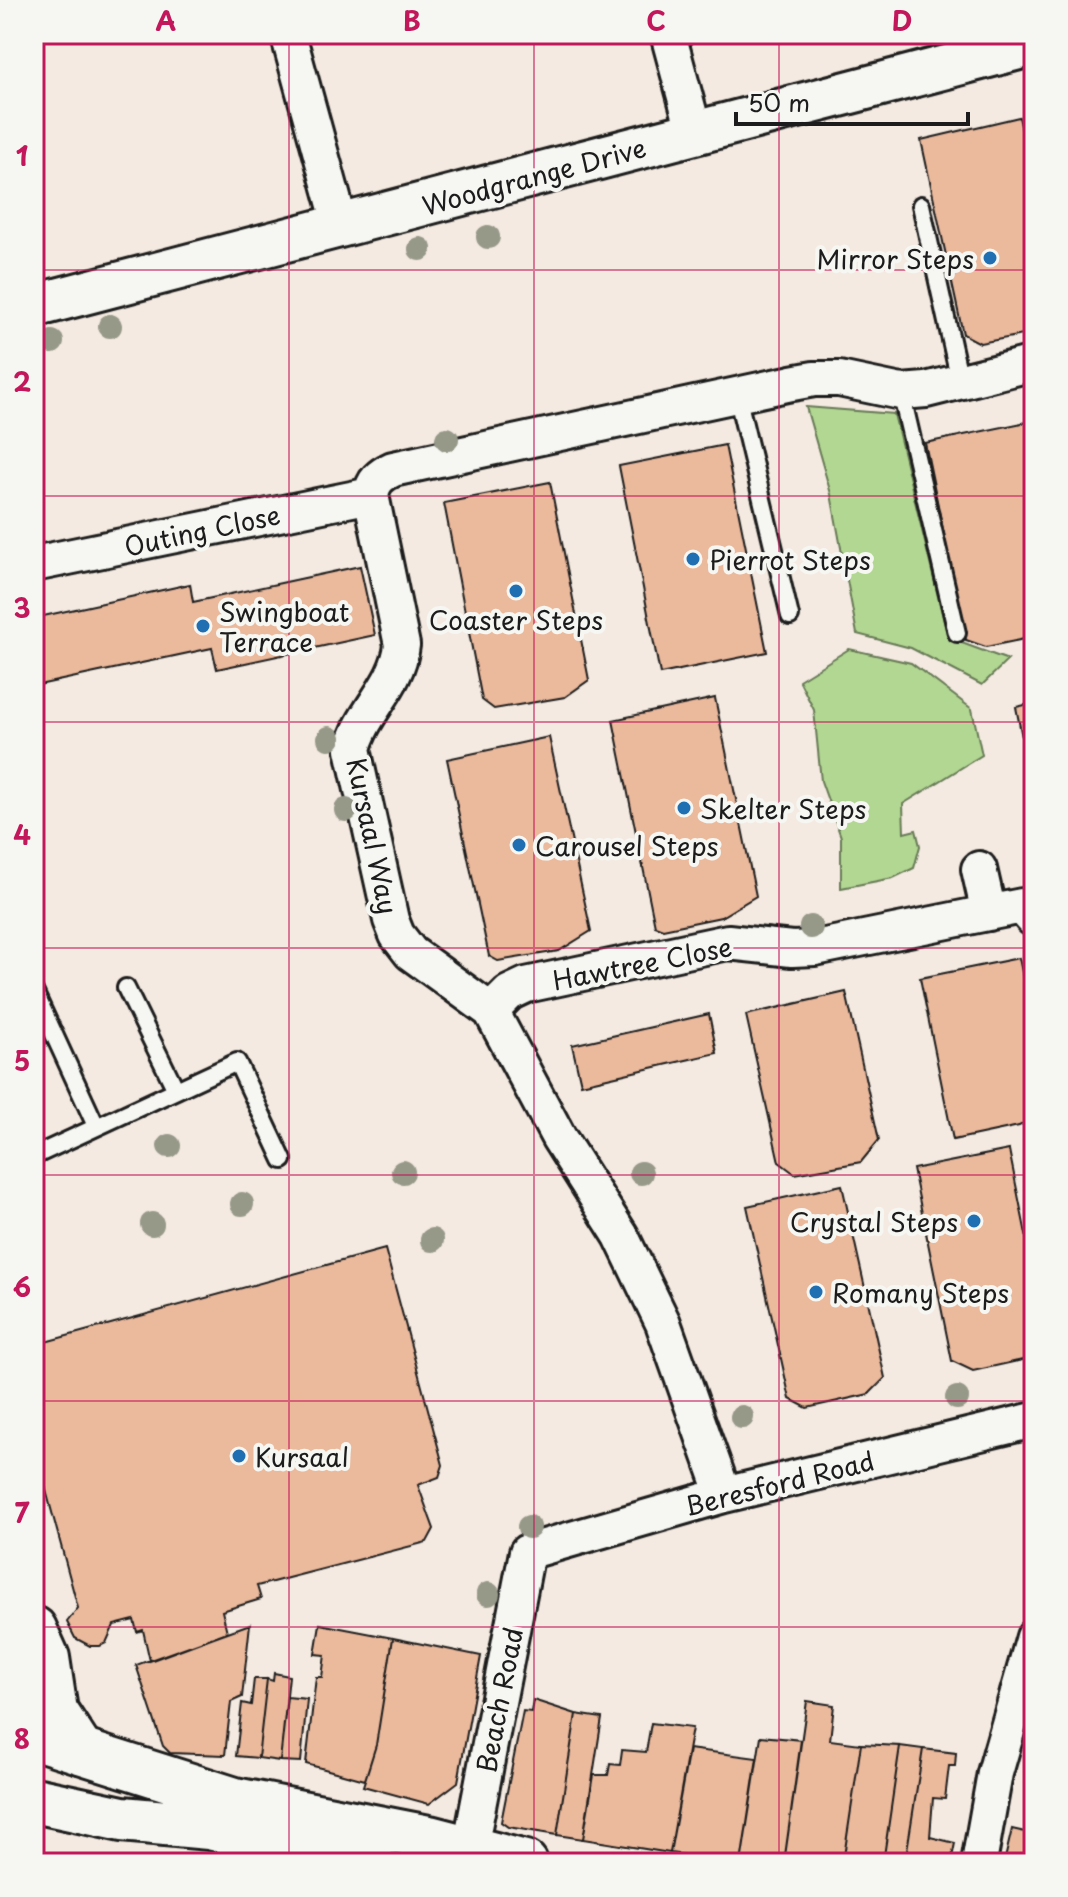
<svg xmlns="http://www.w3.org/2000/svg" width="1068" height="1897" viewBox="0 0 1068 1897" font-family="'Playpen Sans',sans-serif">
<rect width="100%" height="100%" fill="#f4eae1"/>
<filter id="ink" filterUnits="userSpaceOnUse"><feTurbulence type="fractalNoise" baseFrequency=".0125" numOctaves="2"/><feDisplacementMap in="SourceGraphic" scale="16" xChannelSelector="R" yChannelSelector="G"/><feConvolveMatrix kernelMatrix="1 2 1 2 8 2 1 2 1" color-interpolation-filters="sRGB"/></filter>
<g filter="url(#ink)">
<path fill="#b2d792" stroke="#677a57" stroke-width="2" d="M806 407 894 414 948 638 1008 660 982 685 911 648 857 634 831 494Z
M849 649 911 663 972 709 982 755 903 804 904 833 916 830 920 846 914 868 893 878 841 888V837L821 781 814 710 799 680Z"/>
<path fill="#ebb99c" stroke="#1c1c1c" stroke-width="2" d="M1019 117 1034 184V333L980 343 963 334 921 140Z
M1027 422 1034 455V637L986 647 966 640 925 443Z
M725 445 767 652 660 674 619 466Z
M550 482 589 680 565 697 494 709 482 700 444 503Z
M360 566 375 635 217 669 212 648 34 686V618L190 584 193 602Z
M715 698 756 896 721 917 663 929 655 926 613 720Z
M1034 703V798L1016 707Z
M549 737 591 931 559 951 498 961 489 956 447 759Z
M1019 958 1034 1029V1116L1019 1126 953 1140 920 978Z
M846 992 879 1140 861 1162 795 1174 779 1162 746 1015Z
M709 1014 717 1053 581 1084 572 1045Z
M1009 1150 1034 1274V1352L1027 1359 973 1371 952 1361 913 1169Z
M842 1185 885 1378 869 1394 807 1408 790 1399 747 1206Z
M385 1249 443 1465 439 1477 418 1485 434 1529 427 1542 257 1586 261 1599 222 1611 227 1632 150 1661 143 1630 137 1632 134 1620 114 1625 106 1643 100 1646H90L75 1638 67 1622 78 1608 34 1446V1345Z
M250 1624 242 1697 231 1702 225 1755 170 1753 163 1746 136 1665Z
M320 1624 393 1638 376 1745 365 1780 306 1764 316 1677H322L325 1655 315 1654Z
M393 1638 481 1656 458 1782 429 1804 363 1786 376 1745Z
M274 1673 289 1676 280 1761 258 1758 267 1679 273 1681Z
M254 1679H267L258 1758 236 1756 242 1703 251 1705Z
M287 1697 307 1699 301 1762 280 1761Z
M533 1700 576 1714 557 1835 508 1827 501 1822 523 1711 531 1712Z
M807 1701 834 1705 830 1740 861 1744 843 1863H784Z
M576 1714 602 1718 583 1839 557 1835Z
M651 1723 692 1728 670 1853 583 1839 594 1775H608L610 1764 620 1765 622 1750 646 1752Z
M761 1736 801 1740 784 1863H741Z
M861 1744 900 1746 883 1863H843Z
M900 1746 923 1749 905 1863H883Z
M689 1749 757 1758 741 1863 670 1853Z
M923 1749 956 1753 955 1766H949L945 1799 933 1798 930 1837 955 1843 951 1863H905Z
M1012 1829 1034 1834V1863H1004Z"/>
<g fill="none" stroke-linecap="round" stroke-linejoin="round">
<g stroke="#1c1c1c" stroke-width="22">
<path id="service" d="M921 205 960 381
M901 392 957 633
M737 395 790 616
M126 988 176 1090
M34 991 96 1126
M34 1156 237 1062 283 1160"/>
</g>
<g stroke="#1c1c1c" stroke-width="40">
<path id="minor" d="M288 34 341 227
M668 34 695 134
M34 564 371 495
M979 869 989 913
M491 1011 509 993 526 985 728 942 792 949 815 948 1022 906 1032 918
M724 1495 663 1323 621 1236 559 1138 491 1011 411 953 397 935 391 920 353 749C362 712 398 685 402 645L371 495C373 481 380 475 393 469L792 383 814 379H839L901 392 926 390 1034 363
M470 1848 527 1552 724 1495 1034 1420
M979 1863 995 1773 1034 1637"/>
</g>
<g stroke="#1c1c1c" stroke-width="48">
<path id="tertiary" d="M34 306 1034 44"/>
</g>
<g stroke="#1c1c1c" stroke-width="50">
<path id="secondary" d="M39 1738 235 1800 429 1838 525 1863
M34 1800 122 1819 209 1827 372 1863"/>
</g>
<g stroke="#1c1c1c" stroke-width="50">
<path id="primary" d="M34 1629 47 1658 55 1711 81 1751"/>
</g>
<use href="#service" stroke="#f6f6f2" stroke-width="16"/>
<use href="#minor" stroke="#f6f6f2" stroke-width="34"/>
<use href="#tertiary" stroke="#f6f6f2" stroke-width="42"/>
<use href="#secondary" stroke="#f6f6f2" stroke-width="44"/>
<use href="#primary" stroke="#f6f6f2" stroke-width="44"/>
</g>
<g fill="#969888">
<circle cx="488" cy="237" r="12"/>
<circle cx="420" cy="249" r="12"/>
<circle cx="110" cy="326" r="12"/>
<circle cx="52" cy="342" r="12"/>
<circle cx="447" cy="439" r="12"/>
<circle cx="329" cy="738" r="12"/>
<circle cx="346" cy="810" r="12"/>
<circle cx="811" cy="927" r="12"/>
<circle cx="169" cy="1146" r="12"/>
<circle cx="403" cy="1172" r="12"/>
<circle cx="641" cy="1173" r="12"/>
<circle cx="242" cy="1204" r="12"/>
<circle cx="152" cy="1224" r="12"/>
<circle cx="432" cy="1240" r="12"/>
<circle cx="957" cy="1398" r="12"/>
<circle cx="742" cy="1417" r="12"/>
<circle cx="529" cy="1527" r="12"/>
<circle cx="488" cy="1594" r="12"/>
</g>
</g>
<path fill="none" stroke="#c2185b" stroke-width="2" stroke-opacity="0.55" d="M289 34V1863M534 34V1863M779 34V1863M34 270H1034M34 496H1034M34 722H1034M34 948H1034M34 1175H1034M34 1401H1034M34 1627H1034"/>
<g fill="#1f6fb2" stroke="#f6f6f2" stroke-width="3">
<circle cx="990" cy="258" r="8"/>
<circle cx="693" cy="559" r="8"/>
<circle cx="516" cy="591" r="8"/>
<circle cx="203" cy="626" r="8"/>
<circle cx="684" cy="808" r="8"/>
<circle cx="519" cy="845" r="8"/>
<circle cx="974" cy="1221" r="8"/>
<circle cx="816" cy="1292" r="8"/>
<circle cx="239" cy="1456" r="8"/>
</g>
<g text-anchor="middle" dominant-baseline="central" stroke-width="8" stroke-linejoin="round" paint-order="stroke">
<g font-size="26" fill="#1c1c1c" stroke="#f6f6f2">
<text transform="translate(534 176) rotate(-15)">Woodgrange Drive</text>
<text transform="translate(202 530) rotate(-12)">Outing Close</text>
<text transform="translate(373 836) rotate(78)">Kursaal Way</text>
<text transform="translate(642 963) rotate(-11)">Hawtree Close</text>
<text transform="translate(779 1483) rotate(-14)">Beresford Road</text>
<text transform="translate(499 1700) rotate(-79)">Beach Road</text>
</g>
<g font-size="26" fill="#1c1c1c" stroke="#f6f6f2" text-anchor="start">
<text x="974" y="258" text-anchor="end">Mirror Steps</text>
<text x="709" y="559">Pierrot Steps</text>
<text x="219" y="611">Swingboat<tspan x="219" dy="30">Terrace</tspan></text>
<text x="516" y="619" text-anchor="middle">Coaster Steps</text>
<text x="700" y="808">Skelter Steps</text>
<text x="535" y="845">Carousel Steps</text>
<text x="958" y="1221" text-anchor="end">Crystal Steps</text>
<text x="832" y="1292">Romany Steps</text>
<text x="255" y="1456">Kursaal</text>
</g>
</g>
<rect width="1068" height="1897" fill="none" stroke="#f6f6f2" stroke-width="88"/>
<path d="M736 112v12h232v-12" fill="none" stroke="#1c1c1c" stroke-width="4"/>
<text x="748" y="112" font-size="24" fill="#1c1c1c" stroke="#f6f6f2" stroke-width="6" paint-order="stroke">50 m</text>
<rect x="44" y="44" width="980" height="1809" fill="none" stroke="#c2185b" stroke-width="3"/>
<g font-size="26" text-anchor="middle" font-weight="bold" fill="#c2185b">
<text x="166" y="31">A</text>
<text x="412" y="31">B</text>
<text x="656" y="31">C</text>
<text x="902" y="31">D</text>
<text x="22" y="166">1</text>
<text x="22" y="392">2</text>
<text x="22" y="618">3</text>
<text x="22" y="845">4</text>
<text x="22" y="1071">5</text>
<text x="22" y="1297">6</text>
<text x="22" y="1523">7</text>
<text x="22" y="1749">8</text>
</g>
</svg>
